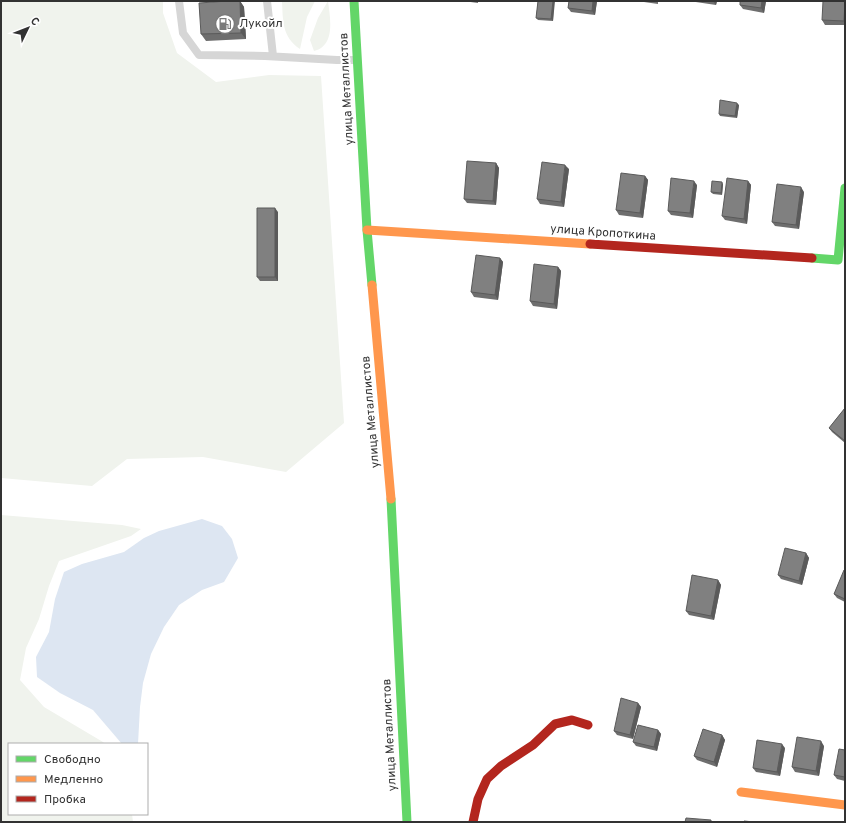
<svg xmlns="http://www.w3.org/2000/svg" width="846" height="823" viewBox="0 0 846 823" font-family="Overpass,sans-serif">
<rect width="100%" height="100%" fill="#fff"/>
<path fill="#f0f3ed" d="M1 1H163V13L177 53 216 82 269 75 321 76 344 423 286 472 203 457 127 459 92 486 1 478Z
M282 1H315L307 17 300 49C282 37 283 21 282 1Z
M328 1C330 17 336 46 314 51L310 40 318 18Z
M1 515 122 525 141 529 131 536 59 561 49 586 39 619 26 648 20 680 44 707 103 742 105 744H9V814H132L133 822H1Z"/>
<path fill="#dde6f2" d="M202 519 222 526 232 539 238 558 224 582 202 590 179 605 164 627 151 654 143 683 140 707 138 744H122L93 710 60 693 37 677 36 657 49 632 55 599 64 572 82 564 124 552 144 538 159 531Z"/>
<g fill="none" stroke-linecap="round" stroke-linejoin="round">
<path stroke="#d6d6d6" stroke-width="8" d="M179 1 183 33 199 55 265 56 337 60H357
M267 1 273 56"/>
<path stroke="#63d668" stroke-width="9" d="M354 1 367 230 372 285
M812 258 838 260 845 188
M391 499 407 822"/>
<path stroke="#ff974d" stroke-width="9" d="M367 230 590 244
M372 285 391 499
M741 792 845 805"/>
<path stroke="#b3261e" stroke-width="9" d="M590 244 812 258
M473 822 478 799 487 779 501 766 533 745 555 724 572 720 588 725"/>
</g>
<path fill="#6e6e6e" d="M228 1H240L244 7 246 39 206 41 201 34Z
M463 1H478V3Z
M538 1H554L553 21 538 20 536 18Z
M569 1H597L595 15 571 12 568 8Z
M637 1H658V4Z
M689 1H717L716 5Z
M740 1H766L764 13 743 9 740 5Z
M845 1V25H825L822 20Z
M739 105 737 118 720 116 719 114Z
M496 163 499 168 496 205 467 203 464 199Z
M569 169 564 207 540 204 537 199Z
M645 176 648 180 643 218 619 215 616 210Z
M748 181 751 185 747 224 725 220 722 216Z
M723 184 722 195 713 194 711 192Z
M697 185 693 218 671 215 668 211Z
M804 192 799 229 775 226 772 222Z
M278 212V281H260L257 277Z
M500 258 503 262 498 300 474 297 471 292Z
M558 267 561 271 557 309 533 306 530 301Z
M845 408V443L832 432 829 428Z
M806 553 809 558 802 585 781 579 778 575Z
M845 570V602L837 598 834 594Z
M718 580 721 585 714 620 689 615 686 611Z
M638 703 641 707 633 739 617 735 614 731Z
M658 730 661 734 657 751 636 746 633 742Z
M722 735 725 740 717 767 697 760 694 756Z
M824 746 819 776 795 772 792 767Z
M785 748 780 776 756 772 753 768Z
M845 750V781L837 779 834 775Z"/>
<path fill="#5a5a5a" d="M240 1 244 7 246 39 241 33Z
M553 1H555L553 21 551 19Z
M593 1H597L595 15 592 11Z
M713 1H717L716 5Z
M762 1H766L764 13 761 8Z
M845 1V23L844 21Z
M737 103 739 105 737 118 735 116Z
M496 163 499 168 496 205 493 201Z
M565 165 569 169 564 207 561 202Z
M645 176 648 180 643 218 640 213Z
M694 181 697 185 693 218 690 213Z
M748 181 751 185 747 224 744 219Z
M722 182 723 184 722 195 721 193Z
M801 187 804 192 799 229 796 225Z
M275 208 278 212V281L275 277Z
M500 258 503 262 498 300 495 295Z
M558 267 561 271 557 309 554 304Z
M806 553 809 558 802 585 799 581Z
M718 580 721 585 714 620 711 616Z
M638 703 641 707 633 739 630 735Z
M658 730 661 734 657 751 654 747Z
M722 735 725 740 717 767 714 762Z
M821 741 824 746 819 776 816 771Z
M782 744 785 748 780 776 777 772Z"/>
<path fill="#808080" stroke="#5a5a5a" d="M228 1H240L241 33 201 34 199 3Z
M538 1H553L551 19 536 18Z
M569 1H593L592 11 568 8Z
M740 1H762L761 8 740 5Z
M823 1H845L844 21 822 20Z
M720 100 737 103 735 116 719 114Z
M467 161 496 163 493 201 464 199Z
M542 162 565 165 561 202 537 199Z
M621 173 645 176 640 213 616 210Z
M671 178 694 181 690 213 668 211Z
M727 178 748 181 744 219 722 216Z
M712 181 722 182 721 193 711 192Z
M777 184 801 187 796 225 772 222Z
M257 208H275V277H257Z
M476 255 500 258 495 295 471 292Z
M534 264 558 267 554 304 530 301Z
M845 408V441L829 428Z
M785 548 806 553 799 581 778 575Z
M844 570H845V599L834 594Z
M692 575 718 580 711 616 686 611Z
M621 698 638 703 630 735 614 731Z
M638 725 658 730 654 747 633 742Z
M703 729 722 735 714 762 694 756Z
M797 737 821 741 816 771 792 767Z
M757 740 782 744 777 772 753 768Z
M839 749 845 750V777L834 775Z
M686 818 711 820V822H685Z
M744 821 754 822H743Z"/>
<defs>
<g id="fuel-ring" transform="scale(1)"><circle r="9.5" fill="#fff" stroke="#7a7a7a" stroke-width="1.5"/><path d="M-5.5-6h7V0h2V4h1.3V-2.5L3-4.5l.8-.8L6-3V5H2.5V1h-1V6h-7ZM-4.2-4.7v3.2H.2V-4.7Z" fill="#7a7a7a"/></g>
</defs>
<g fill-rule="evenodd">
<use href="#fuel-ring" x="225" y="24"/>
</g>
<g text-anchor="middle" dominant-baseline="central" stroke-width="4" stroke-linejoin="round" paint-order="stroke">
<g font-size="12" fill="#323232" stroke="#fff" text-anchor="start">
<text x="239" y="24">Лукойл</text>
</g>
<g font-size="12" fill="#323232" stroke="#fff">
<text transform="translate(347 89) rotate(-93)">улица Металлистов</text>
<text transform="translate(603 233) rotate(4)">улица Кропоткина</text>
<text transform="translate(371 412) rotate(-95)">улица Металлистов</text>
<text transform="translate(390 735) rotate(-93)">улица Металлистов</text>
</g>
</g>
<rect width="846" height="823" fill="none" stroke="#323232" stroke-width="4"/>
<rect x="8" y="743" width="140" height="72" fill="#ffffff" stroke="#adadad"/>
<rect x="16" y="756" width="20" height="6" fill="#63d668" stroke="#adadad"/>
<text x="44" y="763" font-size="12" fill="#323232">Свободно</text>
<rect x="16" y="776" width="20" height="6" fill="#ff974d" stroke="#adadad"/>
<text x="44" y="783" font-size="12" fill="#323232">Медленно</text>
<rect x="16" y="796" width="20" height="6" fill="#b3261e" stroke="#adadad"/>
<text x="44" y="803" font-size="12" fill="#323232">Пробка</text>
<g transform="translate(28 28) rotate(47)" stroke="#ffffff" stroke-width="3" paint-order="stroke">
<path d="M0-3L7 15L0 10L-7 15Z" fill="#323232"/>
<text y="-6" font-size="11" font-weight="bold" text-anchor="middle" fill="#323232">С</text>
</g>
</svg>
